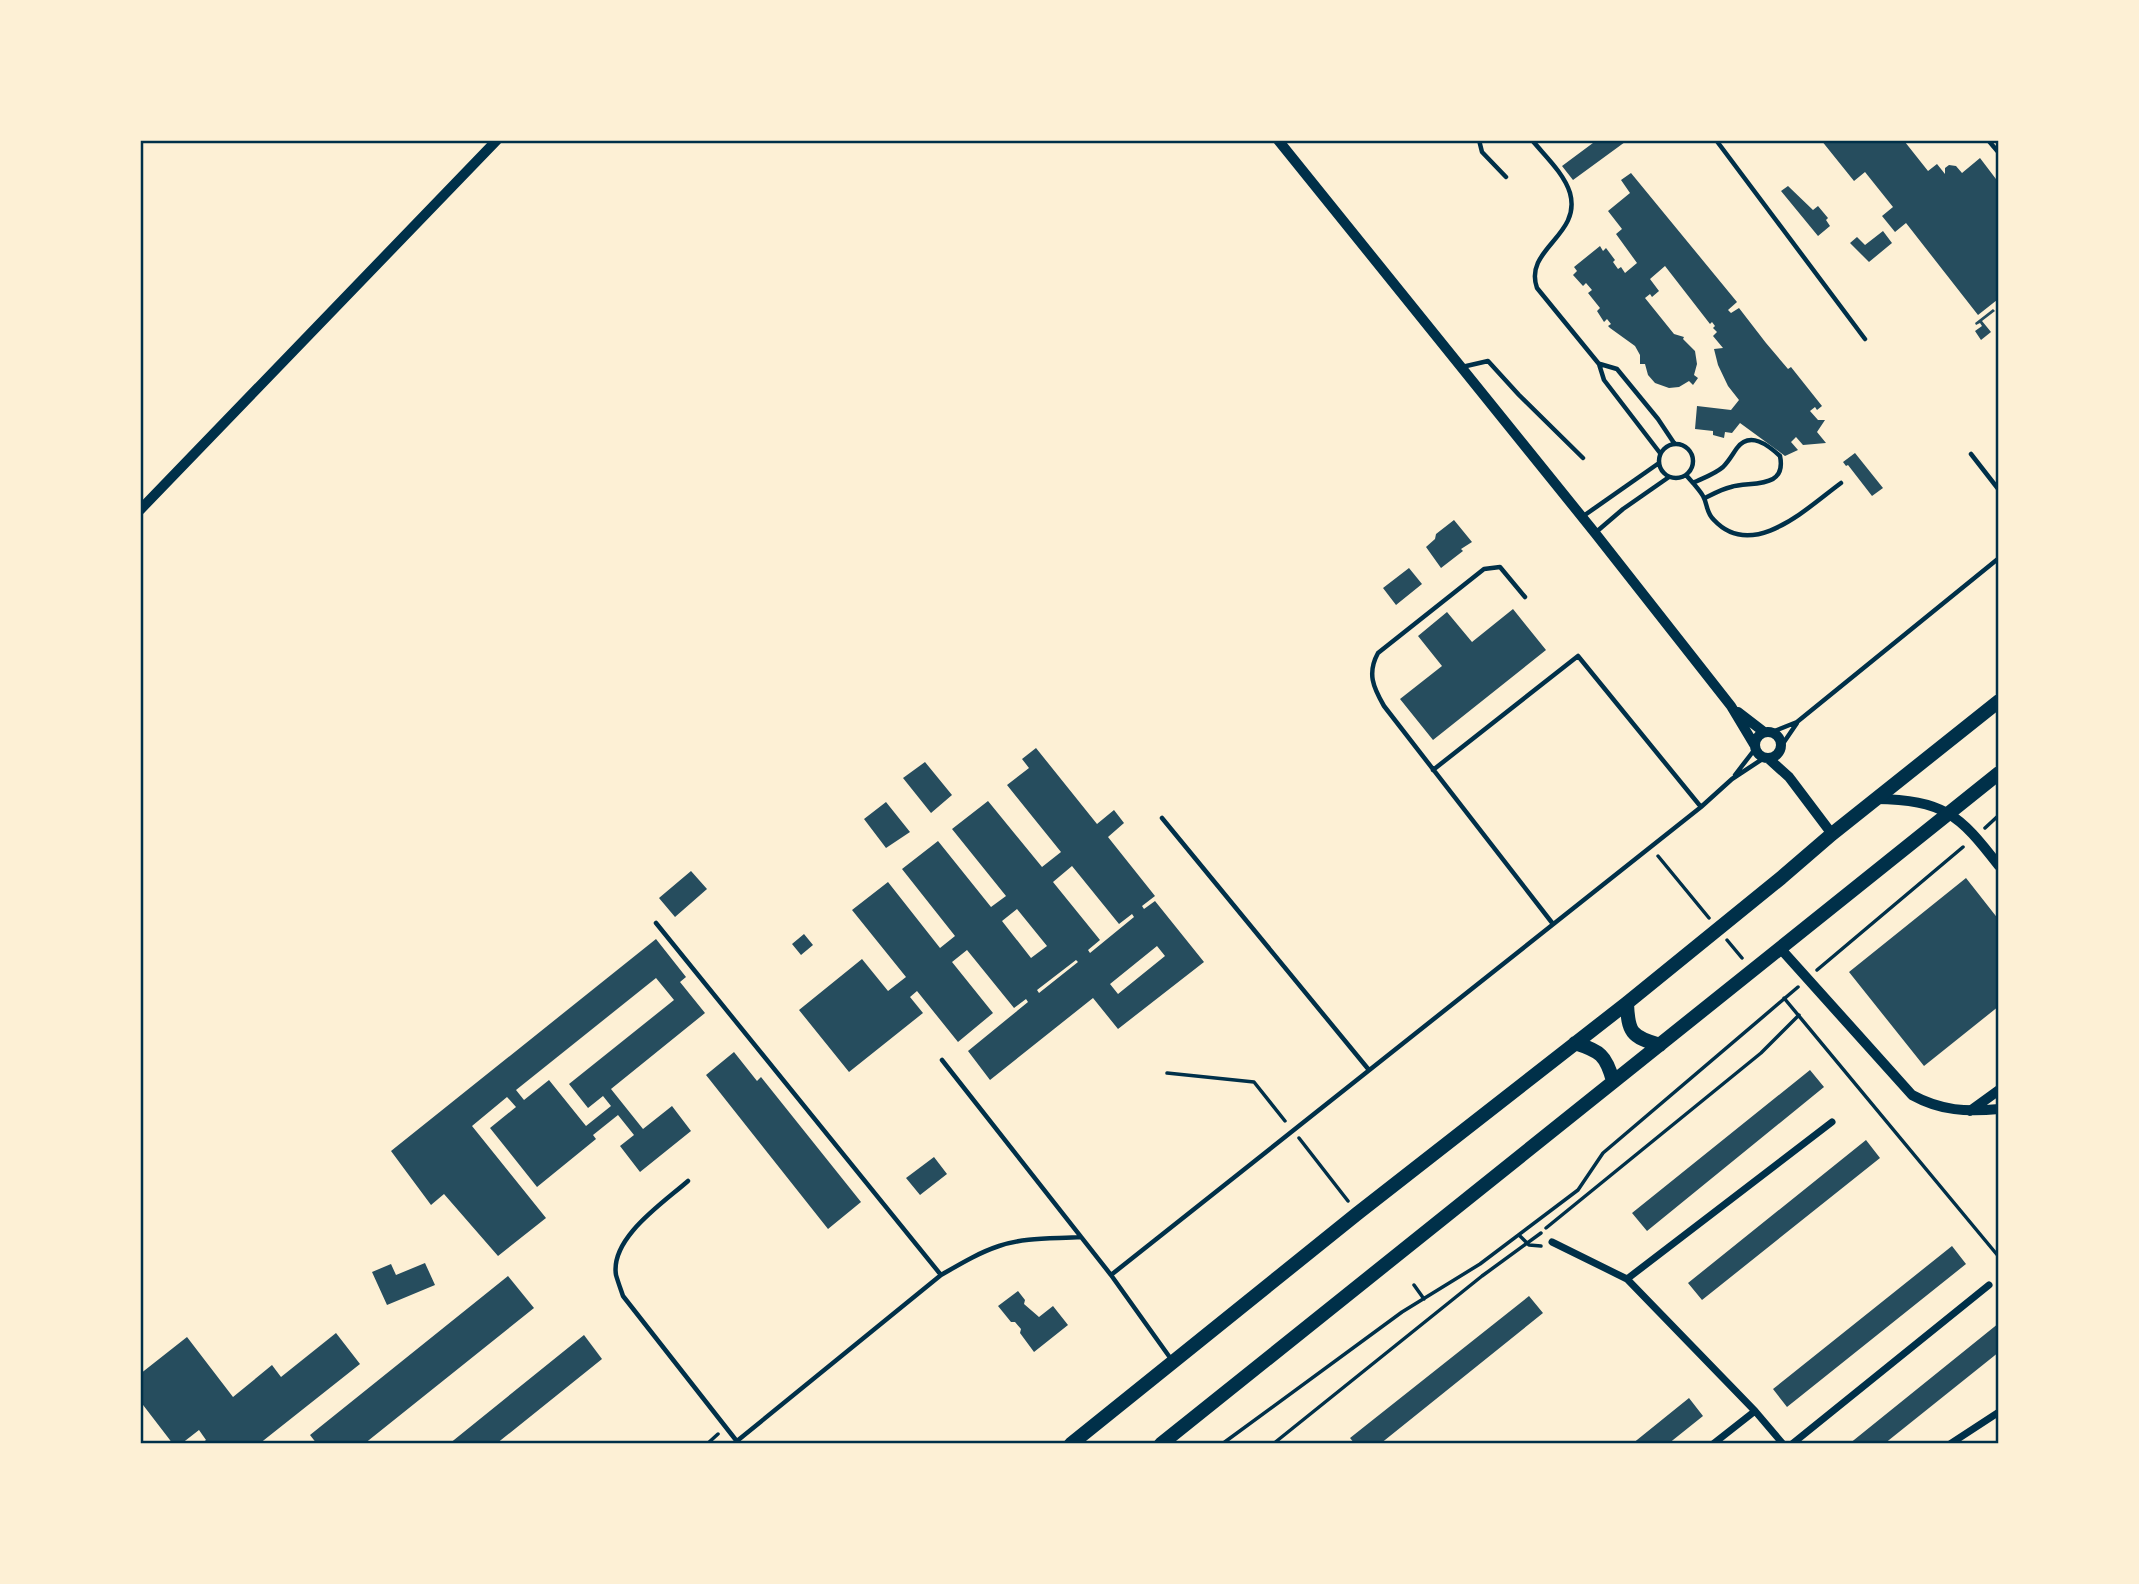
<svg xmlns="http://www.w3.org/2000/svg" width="2139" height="1584" viewBox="0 0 2139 1584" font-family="Mulish,sans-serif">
<rect width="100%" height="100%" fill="#fdf0d5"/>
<path fill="#264d5e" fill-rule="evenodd" d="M1597 140H1623L1625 142 1573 180 1562 166Z
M1821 140H1908L1905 142 1928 171 1937 164 1945 174V168L1949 165 1956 166 1962 173 1980 158 1999 183V303L1997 300 1978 315 1906 223 1895 232 1882 216 1893 207 1865 172 1854 181Z
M1631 173 1737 302 1728 310 1731 313 1739 308 1766 343 1788 369 1791 367 1822 406 1817 410 1815 407 1810 411 1818 420H1825L1817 432 1826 443 1803 445 1796 437 1791 442 1798 450 1785 456 1740 423 1732 433 1725 432 1724 438 1713 435V431L1695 429 1697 406 1731 410 1739 400 1728 386 1718 365 1714 349 1723 348 1713 336 1717 332 1713 328 1715 326 1712 322 1710 324 1665 266 1650 279 1659 291 1652 297 1650 294 1645 298 1674 334 1684 337 1683 339 1695 351 1697 364 1694 375 1698 378 1693 385 1689 381 1679 387 1669 388 1655 383 1648 375 1645 364H1640V355L1635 346 1610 328 1608 326 1611 324 1607 319 1604 322 1597 311 1600 308 1588 293 1592 290 1586 283 1583 286 1573 275 1577 271 1574 267 1600 246 1603 251 1606 248 1615 260 1613 262 1618 269 1621 267 1625 273 1637 263 1616 234 1622 229 1608 211 1630 193 1621 180Z
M1788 186 1813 210 1818 206 1828 218 1826 220 1830 226 1818 236 1781 191Z
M1883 231 1892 243 1869 262 1850 243 1857 237 1865 245Z
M1993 309 1995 311 1982 321 1991 332 1981 340 1975 331 1982 326 1980 323 1976 325 1975 323Z
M1855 453 1883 488 1872 496 1848 465 1846 466 1843 462Z
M1454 520 1472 542 1461 549 1463 551 1441 568 1426 547 1435 539 1436 534Z
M1409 568 1422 584 1396 605 1383 588Z
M1513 609 1546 650 1433 740 1400 699 1442 666 1418 636 1447 612 1472 642Z
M1036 748 1097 824 1114 810 1124 823 1108 837 1155 896 1142 906 1144 909 1155 901 1204 962 1118 1029 1093 998 990 1080 968 1051 1028 1002 1026 999 1014 1008 967 950 952 962 993 1013 958 1042 917 991 910 997 923 1013 849 1072 799 1010 862 959 888 991 906 977 852 910 888 882 940 948 955 936 902 869 938 841 991 907 1006 896 952 829 988 801 1042 867 1061 852 1007 785 1029 768 1022 759ZM1072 866 1119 924 1132 914 1134 917 1090 953 1088 950 1100 940 1053 882ZM1017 909 1047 946 1031 958 1002 921ZM1157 946 1165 956 1118 994 1110 984ZM1076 960 1078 962 1039 993 1037 990Z
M925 762 952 795 931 813 903 778Z
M886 802 910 832 886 848 864 819Z
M691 871 707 889 675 917 659 898Z
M1966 878 1999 920V1006L1924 1066 1849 972Z
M804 934 813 945 801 955 792 944Z
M656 939 686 977 680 982 705 1013 611 1089 643 1129 672 1106 691 1131 640 1172 620 1146 634 1135 618 1115 593 1135 596 1139 537 1187 490 1128 516 1107 507 1097 472 1126 546 1218 498 1256 444 1194 431 1205 391 1151ZM656 978 674 1000 569 1084 588 1108 603 1096 611 1106 586 1126 549 1080 524 1100 516 1090Z
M734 1052 757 1081 761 1077 861 1202 828 1229 706 1075Z
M1810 1070 1824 1087 1647 1231 1632 1213Z
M1866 1140 1880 1158 1702 1300 1688 1283Z
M934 1157 947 1174 920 1195 906 1178Z
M1952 1246 1966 1264 1787 1407 1773 1389Z
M425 1263 435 1285 387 1305 372 1272 391 1264 396 1275Z
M508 1276 534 1308 364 1444H317L310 1435Z
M1018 1291 1025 1300 1024 1304 1039 1317 1053 1306 1068 1325 1034 1352 1020 1333 1021 1329 1015 1322H1011L998 1306Z
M1529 1296 1543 1313 1380 1444H1355L1350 1438Z
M1999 1323V1352L1884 1444H1849Z
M336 1333 360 1364 259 1444 254 1441V1444H201L206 1440 199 1430 181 1444H173L140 1401V1374L187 1337 233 1397 272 1365 281 1377Z
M584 1335 602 1359 496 1444H449Z
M1689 1398 1703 1416 1668 1444H1632Z"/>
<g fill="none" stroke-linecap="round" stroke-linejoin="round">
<path stroke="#003049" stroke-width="3.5" d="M1985 828 1999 815
M1658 856 1709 918
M1727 940 1742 958
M1817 970 1963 847
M1784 998 1999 1257
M1167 1073 1254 1082 1285 1121
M1299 1138 1348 1201
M1546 1228 1761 1053 1799 1015
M1519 1235 1529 1245 1541 1246
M1414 1285 1424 1299
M707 1444 718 1434
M1222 1444 1402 1312 1480 1264 1578 1190 1603 1153 1798 987
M1273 1444 1482 1276 1541 1233"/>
<path stroke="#003049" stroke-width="4.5" d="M1479 140 1482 152 1506 177
M1532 140C1544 155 1564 173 1570 193 1582 236 1523 249 1537 288L1599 364 1604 380 1660 453
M1716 140 1865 339
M1988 140 1999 153
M1600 364 1617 369 1658 419 1674 443
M1462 367 1488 361 1519 395 1583 458
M1659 461a17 17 0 1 1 34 0a17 17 0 1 1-34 0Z
M1971 454 1999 490
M1686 475C1692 482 1699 489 1703 496 1708 505 1706 513 1714 520 1753 562 1808 507 1841 483
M1693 483C1703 478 1715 474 1723 467 1729 461 1732 455 1737 448 1750 431 1768 445 1780 456 1787 490 1750 481 1731 487 1722 489 1713 494 1705 498
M1582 517 1659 463
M1595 533 1623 509 1669 477
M1525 597 1500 567 1484 569 1378 653C1367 673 1373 687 1384 706L1553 924
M1772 732 1797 722 1999 558
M1782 745 1797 723
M1433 770 1578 656 1701 807
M1735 775 1755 749
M1162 818 1369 1070
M656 923 941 1275
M942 1060 1111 1275 1171 1359
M688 1181C663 1203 610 1238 616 1275 618 1282 621 1290 623 1296L739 1444
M1111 1275 1701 807 1732 779 1764 758
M737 1441 941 1275C960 1264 978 1253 999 1246 1025 1237 1055 1239 1081 1237"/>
<path stroke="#003049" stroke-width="7" d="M1552 1242 1627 1279 1755 1411 1783 1444
M1627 1279 1832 1122
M1713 1444 1755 1411
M1792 1444 1989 1285
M1950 1444 1999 1412"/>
<path stroke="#003049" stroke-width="10" d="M1278 140 1595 533 1731 706 1755 746
M140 510 497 140
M1738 712 1764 732
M1755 745a13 13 0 1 1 26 0a13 13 0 1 1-26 0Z
M1769 759 1789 777 1832 834
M1875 799C1944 800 1959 814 1999 866
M1780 948 1912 1095C1941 1111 1967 1112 1999 1109
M1970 1111 1999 1090"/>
<path stroke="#003049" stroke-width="14" d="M1627 1003C1628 1032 1631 1037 1660 1045
M1575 1043C1600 1051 1606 1055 1613 1081
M1071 1444 1358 1213 1627 1003 1781 878 1832 834 1999 701
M1161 1444 1999 773"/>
</g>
<rect width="2139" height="1584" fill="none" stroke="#fdf0d5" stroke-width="284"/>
<rect x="142" y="142" width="1855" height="1300" fill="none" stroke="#003049" stroke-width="2.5"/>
</svg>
